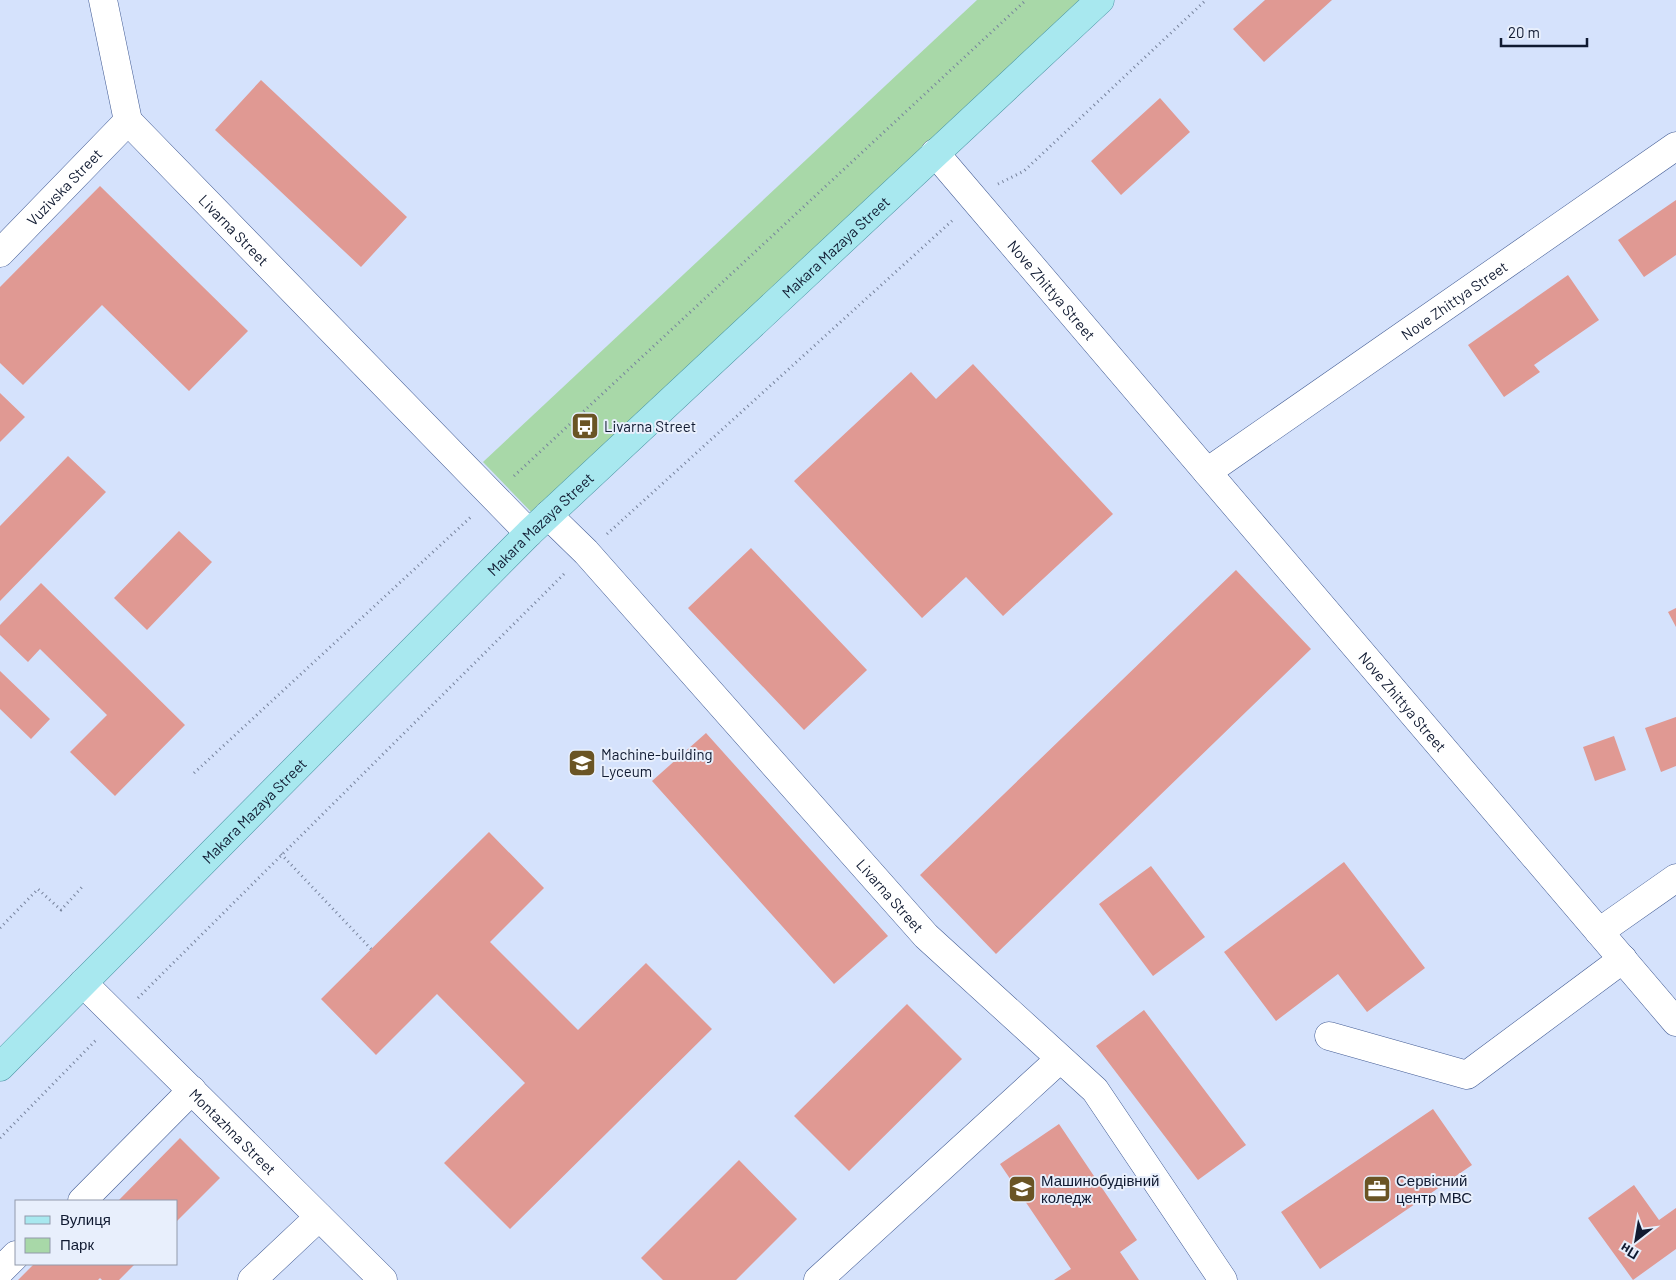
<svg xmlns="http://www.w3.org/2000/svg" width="1676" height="1280" viewBox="0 0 1676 1280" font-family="Barlow,sans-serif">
<rect width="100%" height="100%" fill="#d5e2fc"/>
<path fill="#a8d8a8" d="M977 0H1087L535 516 483 462Z"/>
<path fill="#e09993" d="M1265 0H1332L1264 62 1233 29Z
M261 80 407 217 361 267 215 130Z
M1160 98 1190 132 1121 195 1091 161Z
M100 186 248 331 189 391 102 305 23 385 0 363V287Z
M1676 200V255L1644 277 1618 240Z
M1568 275 1599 320 1534 365 1540 372 1504 397 1468 345Z
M973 364 1113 514 1003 616 966 577 922 618 794 481 911 372 936 399Z
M0 393 25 417 0 442Z
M68 456 106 492 0 601V526Z
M179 531 212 562 147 630 114 598Z
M751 548 867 670 804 730 688 608Z
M1236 570 1311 649 996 954 920 875Z
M41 583 185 725 115 796 70 752 107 715 40 649 28 662 0 635V625Z
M1676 608V627L1668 612Z
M0 671 50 719 31 739 0 709Z
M1676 717V766L1661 772 1645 728Z
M706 733 888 936 834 984 652 781Z
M1614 736 1626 770 1595 781 1583 747Z
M489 832 544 888 490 942 578 1030 646 963 712 1029 510 1229 444 1163 525 1083 437 994 376 1055 321 999Z
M1344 862 1425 968 1367 1012 1338 974 1276 1021 1224 952Z
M1151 866 1205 937 1153 976 1099 904Z
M907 1004 962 1059 849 1171 794 1116Z
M1144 1010 1246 1145 1198 1180 1096 1046Z
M1433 1109 1472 1165 1320 1269 1281 1212Z
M1059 1124 1137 1240 1120 1252 1139 1280H1054L1071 1269 1000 1164Z
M180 1138 220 1178 176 1222V1201H118Z
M739 1160 797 1219 736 1280H663L641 1258Z
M1634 1185 1659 1220 1676 1208V1249L1633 1280 1588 1218Z
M34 1264H135L119 1280H102L100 1278 98 1280H18Z"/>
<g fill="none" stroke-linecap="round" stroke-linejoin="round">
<g stroke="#445d95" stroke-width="29">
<g id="minor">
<path d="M103 0 128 121"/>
<path id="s1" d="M128 121 529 533"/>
<path id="s2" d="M935 153 1676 1022"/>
<path id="s3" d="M0 253 128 121"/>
<path id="s4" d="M1207 472 1676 146"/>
<path id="s5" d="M548 515 586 552 926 936 1095 1090 1223 1280"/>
<path d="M1599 932 1676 878"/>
<path id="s6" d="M83 983 383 1280"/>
<path d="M1329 1036 1467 1075 1623 959"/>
<path d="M82 1201 192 1090"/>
<path d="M0 1271 16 1255"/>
<path d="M252 1280 319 1217"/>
<path d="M818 1280 1060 1059"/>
</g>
</g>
<g stroke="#4d96a5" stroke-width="29">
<g id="major">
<path id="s7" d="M0 1067 529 533 1100 0"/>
</g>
</g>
<path stroke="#77839c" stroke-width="3" stroke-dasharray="1 4" stroke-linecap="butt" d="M998 184 1024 171 1206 0
M514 476 1026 0
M607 534 954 219
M194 773 473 515
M281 854 371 949
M0 928 38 889 61 910 83 886
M138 998 566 572
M0 1138 98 1038"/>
<use href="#minor" stroke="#fff" stroke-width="28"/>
<use href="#major" stroke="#a8e8ef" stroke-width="28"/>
</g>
<defs>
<g id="bus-square" transform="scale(1.4375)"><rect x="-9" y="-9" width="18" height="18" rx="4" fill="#6a5424" stroke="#e8effc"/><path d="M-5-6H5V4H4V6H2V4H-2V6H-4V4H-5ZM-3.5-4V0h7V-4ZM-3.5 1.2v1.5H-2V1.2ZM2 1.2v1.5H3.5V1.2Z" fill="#fff"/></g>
<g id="university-square" transform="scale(1.4375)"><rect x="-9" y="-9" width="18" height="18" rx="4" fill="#6a5424" stroke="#e8effc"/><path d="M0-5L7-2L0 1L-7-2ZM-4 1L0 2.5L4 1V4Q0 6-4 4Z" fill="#fff"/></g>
<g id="office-square" transform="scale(1.4375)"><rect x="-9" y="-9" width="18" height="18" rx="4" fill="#6a5424" stroke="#e8effc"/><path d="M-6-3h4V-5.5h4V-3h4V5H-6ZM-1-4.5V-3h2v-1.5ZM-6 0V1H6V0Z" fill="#fff"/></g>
</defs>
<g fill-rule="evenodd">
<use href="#bus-square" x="585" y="426"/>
<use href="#university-square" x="582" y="763"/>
<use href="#university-square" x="1022" y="1189"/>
<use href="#office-square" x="1377" y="1189"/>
</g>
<g text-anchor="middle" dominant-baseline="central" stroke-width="4" stroke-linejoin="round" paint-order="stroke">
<g font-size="15" fill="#101a31" stroke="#e8effc">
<text stroke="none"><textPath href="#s3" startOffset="92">Vuzivska Street</textPath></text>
<text stroke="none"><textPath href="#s1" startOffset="152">Livarna Street</textPath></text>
<text stroke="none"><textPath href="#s7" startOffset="1171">Makara Mazaya Street</textPath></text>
<text stroke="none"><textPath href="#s2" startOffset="180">Nove Zhittya Street</textPath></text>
<text stroke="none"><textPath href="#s4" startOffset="301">Nove Zhittya Street</textPath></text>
<text stroke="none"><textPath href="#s7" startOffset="766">Makara Mazaya Street</textPath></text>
<text stroke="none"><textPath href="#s2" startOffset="721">Nove Zhittya Street</textPath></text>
<text stroke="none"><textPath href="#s7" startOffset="361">Makara Mazaya Street</textPath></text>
<text stroke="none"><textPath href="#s5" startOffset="512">Livarna Street</textPath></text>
<text stroke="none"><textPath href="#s6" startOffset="211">Montazhna Street</textPath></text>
</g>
<g font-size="15" fill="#101a31" stroke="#e8effc" text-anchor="start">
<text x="604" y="426">Livarna Street</text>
<text x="601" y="754">Machine-building<tspan x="601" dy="17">Lyceum</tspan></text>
<text x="1041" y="1180">Машинобудівний<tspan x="1041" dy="17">коледж</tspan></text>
<text x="1396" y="1180">Сервісний<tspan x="1396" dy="17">центр МВС</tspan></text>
</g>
</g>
<rect x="15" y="1200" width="162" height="65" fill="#e8effc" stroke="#929aab"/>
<rect x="25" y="1216" width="25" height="8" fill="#a8e8ef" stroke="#929aab"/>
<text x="60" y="1225" font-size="15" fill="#101a31">Вулиця</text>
<rect x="25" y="1238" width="25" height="15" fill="#a8d8a8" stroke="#929aab"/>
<text x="60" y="1250" font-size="15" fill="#101a31">Парк</text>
<g transform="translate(1636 1240) rotate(211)" stroke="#e8effc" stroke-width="4" paint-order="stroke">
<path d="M0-4L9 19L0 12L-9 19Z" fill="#101a31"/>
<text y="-8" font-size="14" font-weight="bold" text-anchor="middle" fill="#101a31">Пн</text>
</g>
<path d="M1501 38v8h86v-8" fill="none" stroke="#101a31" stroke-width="2.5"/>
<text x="1508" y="38" font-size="15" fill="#101a31" stroke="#e8effc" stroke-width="4" paint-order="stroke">20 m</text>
</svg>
